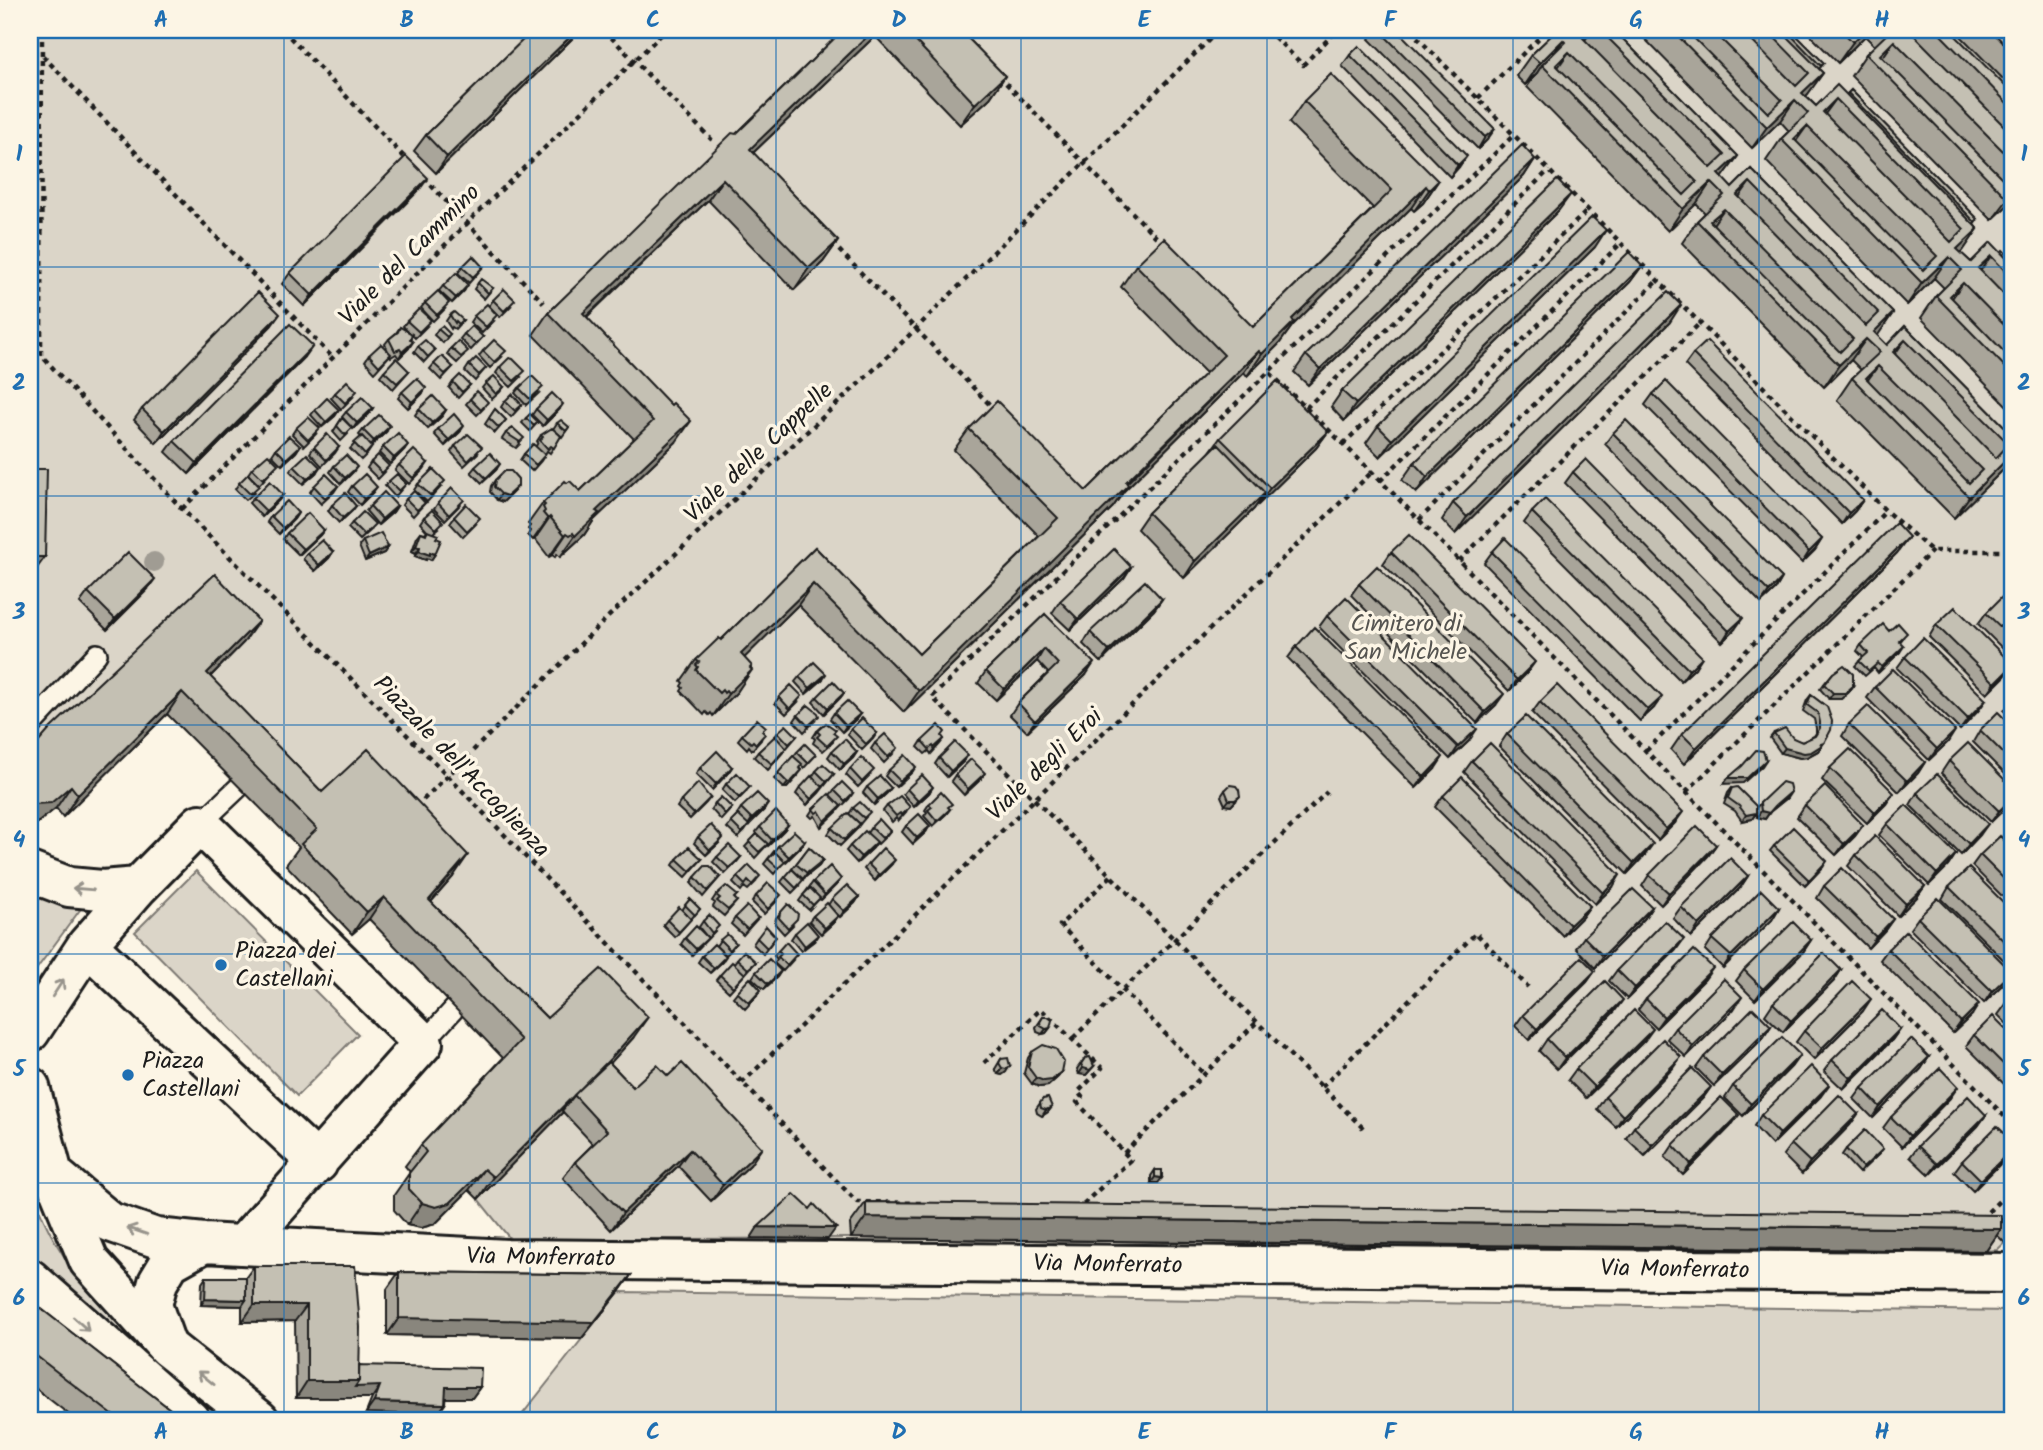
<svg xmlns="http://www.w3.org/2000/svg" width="2043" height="1450" viewBox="0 0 2043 1450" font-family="Kalam,sans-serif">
<rect width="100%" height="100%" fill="#fcf5e5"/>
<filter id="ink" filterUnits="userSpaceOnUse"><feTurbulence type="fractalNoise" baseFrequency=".0143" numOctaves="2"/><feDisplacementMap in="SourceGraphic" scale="14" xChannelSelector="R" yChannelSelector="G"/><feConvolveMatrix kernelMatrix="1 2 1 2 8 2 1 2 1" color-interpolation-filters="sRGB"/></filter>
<g filter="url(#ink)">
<path fill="#dbd5c8" stroke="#7c7872" stroke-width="2" d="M30 30H2013V1235L1997 1250 1986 1251 851 1238 511 1240 478 1199 632 1039H531L306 814 192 695 36 749 30 743Z
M196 871 358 1034 297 1096 135 932Z
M30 891 85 903 30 978Z
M30 1182C53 1266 119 1326 182 1381L175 1392 54 1280 30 1253Z
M619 1292 2013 1311V1420H518Z"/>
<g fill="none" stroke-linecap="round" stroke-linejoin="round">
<g stroke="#1c1c1c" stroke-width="24">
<path id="lane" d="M30 726 97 654
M200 824 239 787
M423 1043 455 1008"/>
</g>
<g stroke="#1c1c1c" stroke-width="44">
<path id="street" d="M30 872 69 887 102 890 138 887
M87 945 318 1163
M30 1032 87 945 138 887 200 824 423 1043 244 1244
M53 1174 110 1222 156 1238 204 1243 507 1259 2013 1273
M167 1347 152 1305 158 1282 170 1262 204 1243"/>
</g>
<g stroke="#1c1c1c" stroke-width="44">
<path id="secondary" d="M30 1087 53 1174 89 1261 167 1347 259 1420
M30 1279 190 1420"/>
</g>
<path stroke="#1c1c1c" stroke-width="4.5" stroke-dasharray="5 5" stroke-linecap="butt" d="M42 30 41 355 182 509 448 776 857 1202 922 1203
M283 30 408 161
M604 30 712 140
M1267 30 1303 65 1337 30
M1410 30 1886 511 1932 551H2013
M43 56 332 357
M999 76 1164 245
M1478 98 1547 30
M424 178 544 303
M832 243 995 410
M1270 373 1372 472 2013 1125
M1306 408 1549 170
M1343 444 1588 210
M1380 481 1621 243
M182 509 467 223 666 30
M1419 520 1658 280
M1459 561 1700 323
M1646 751 1886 511
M1686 792 1932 551
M416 807 609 616 882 362 1219 30
M1111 876 1060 925 1204 1074
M1073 1038 1327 792
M984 1063 1041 1009 1102 1068 1078 1092 1082 1097 1077 1102 1131 1160 1082 1205
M742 1083 1372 472
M1322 1087 1476 933 1528 987
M1363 1128 932 697 1514 135
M1124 1153 1257 1022
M1981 1219 2013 1187"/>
<use href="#lane" stroke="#fcf5e5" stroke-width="19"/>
<use href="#street" stroke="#fcf5e5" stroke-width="38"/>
<use href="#secondary" stroke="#fcf5e5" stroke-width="38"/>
</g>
<circle fill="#a09c93" cx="154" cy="562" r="10"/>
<path fill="#a9a59a" stroke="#1c1c1c" stroke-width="2" d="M533 30H581L436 173 414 151 426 135Z
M843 30H960L1005 76 990 98 960 125 875 36 753 153 838 241 823 262 794 290 708 200 587 317 676 442 594 520 584 535 560 557 557 554 555 557 552 555 549 557 535 539 533 540 528 535 530 531 528 529 530 526 528 524 543 503 580 491 634 439 533 335 548 313 736 134Z
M1376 30H1397L1487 140 1478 149 1369 39Z
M1557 30H1614L1738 156 1722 178 1732 188 1751 169 1893 313 1877 335 1887 345 1905 326 2013 435V457L2007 466 1954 518 1837 400 1852 378 1861 370 1851 360 1824 387 1682 243 1697 221 1705 213 1696 204 1668 231 1527 87 1537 73 1525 85 1516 76 1531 55Z
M1636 30H1791L1824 63 1819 69 1823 73 1806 96 1816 106 1846 95 1851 90 1978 219 1974 225 1978 229 1961 253 1971 262 2001 252 2013 260V412L1921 318 1936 296 1944 288 1934 278 1907 305 1766 161 1781 139 1789 131 1780 121 1752 148Z
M1805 30H2013V203L2012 201 1992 220 1851 76 1866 54 1875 46 1865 36 1838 63Z
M1359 46 1459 167 1450 177 1342 66 1350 55Z
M1304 101 1438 181 1423 203 1414 211 1411 208 1293 325 1279 344 1247 376 1244 372 1124 491 1113 507 904 712 798 605 744 658 751 668 737 692 713 716 711 713 709 715 706 712 704 715 687 697 681 691 683 688 681 686 683 683 681 681 696 660 721 640 815 547 919 654 1039 536 954 450 969 429 1086 491 1206 373 1121 287 1136 265 1253 327 1373 208 1289 123Z
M1535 159 1524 176 1308 385 1294 372 1306 355Z
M420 189 304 306 282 284 290 273Z
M1559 210 1344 421 1331 407 1342 391Z
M1595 247 1380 457 1366 443 1378 426Z
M1642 266 1630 282 1416 493 1402 480 1414 463Z
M462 267H483L469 283 458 273Z
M478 283 493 288 484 299 474 289Z
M443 286 464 291 452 303 439 291Z
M493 300 511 306 500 317 489 306Z
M425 303 445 309 433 321 421 308Z
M450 315 463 320 455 329 452 327 451 329 446 321Z
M474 316 494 321 482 333 470 322Z
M407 321 427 326 415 338 412 335 410 339 409 348 399 358 396 354 391 357 390 355 375 372 365 361 369 355 388 351 385 344 389 339 396 333 400 327 408 332 403 326Z
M1670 322 1455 534 1442 520 1453 503Z
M272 325 156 443 134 420 142 409Z
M438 329 450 334 443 343 434 335Z
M464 334 483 337 471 350 460 339Z
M418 346 435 350 424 362 414 352Z
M451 348 464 356 457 363 447 354Z
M483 351 502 357 490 368 479 356Z
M1693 354 1863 500 1855 511 1842 524 1685 365Z
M305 357 189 474 166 452 174 441Z
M434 364 453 367 441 380 430 369Z
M469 365 486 368 475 381 465 371Z
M500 367 521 377 511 387 496 373Z
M384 371H409L393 389 380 376Z
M453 382 470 385 458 398 449 388Z
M486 383 504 387 500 392 492 399 482 388Z
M519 388 539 393 526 405 515 393Z
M402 392 422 394 408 408 398 398Z
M335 393 353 397 341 409 331 398Z
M1653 394 1822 539 1815 550 1802 563 1645 405Z
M470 399 484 408 477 415 466 404Z
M505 401 522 405 511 417 501 407Z
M373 408 369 414 353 429 342 417 346 412Z
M419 409 446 410 442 416 428 429 415 415Z
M495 409 506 420 495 433 485 424Z
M536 409 559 410 543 426 532 415Z
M315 410H339L335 416 322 427 311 415Z
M342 418 348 434 341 441 333 432Z
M526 418 538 422 530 431 522 423Z
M557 423 569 427 562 437 553 429Z
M296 428 316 434 304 446 292 434Z
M513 428 520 444 516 448 502 439 506 433Z
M438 429 460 432 445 446 434 434Z
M363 430 386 432 371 446 372 447 368 453 361 460 350 449 361 437 359 435Z
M1328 432 1316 448 1258 505 1257 504 1254 509 1184 578 1137 529 1148 513 1209 453 1220 438Z
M1613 433 1782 578 1775 590 1761 603 1605 444Z
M541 435 561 436 550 453 547 451 541 461 532 471 520 460 524 454 536 446 538 442 537 441Z
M300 446 296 452 282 465 272 455 276 449Z
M455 446 478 453 464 466 451 452Z
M314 447H339L335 453 322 466 310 453Z
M383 447 404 450 390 464 379 453Z
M371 462 385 472 378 479 367 468Z
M428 463 424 469 409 484 395 470 399 465Z
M294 466 316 473 303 484 290 471Z
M334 466 353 472 341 484 330 472Z
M475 467 496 470 482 483 471 472Z
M252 468 274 469 259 485 248 474Z
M1573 472 1735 629 1722 642 1565 483Z
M495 480 514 491 503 502 497 500 490 492 491 486Z
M389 481 406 484 395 497 385 486Z
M239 483 255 492 246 500 235 489Z
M418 484 441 487 427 502 414 490Z
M314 486H338L334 492 321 504 310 492Z
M352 486 373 492 360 505 348 492Z
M283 495 279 500 262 517 249 503 253 498Z
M406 499 425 503 413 516 402 505Z
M438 503 460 505 445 520 434 509Z
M332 505 356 506 352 511 339 523 328 511Z
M370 506H397L393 512 378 525 366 511Z
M1532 512 1695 668 1681 681 1524 523Z
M298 513 294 519 279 534 267 522 271 516Z
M424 517 439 528 433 533 436 538 435 554 431 560 427 558 426 560 415 556 416 553 412 551 417 537 421 532 425 533 427 531 428 532 420 523Z
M454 517 476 524 463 537 450 523Z
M352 523 371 530 360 540 348 528Z
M324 530 320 535 299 555 283 539 287 533Z
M1909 537 1897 553 1684 764 1671 750 1682 734Z
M363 541 388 547 384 553 365 561 359 546Z
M333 552 329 558 315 571 303 559 307 553Z
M1391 552 1527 673 1509 691 1383 564Z
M1492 552 1654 708 1640 721 1484 563Z
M1131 567 1124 578 1070 630 1052 613 1060 601Z
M1359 584 1496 705 1477 723 1351 595Z
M147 590 107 630 80 603 88 592Z
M1162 599 1154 610 1101 662 1083 644 1090 632Z
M2013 602V659L1978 624 1986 613Z
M1045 614 1086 675 1027 732 1010 715 1018 703 1048 673 1037 661 996 700 978 683 986 671Z
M1327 616 1469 741 1450 759 1319 627Z
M1936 625 2013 665 2005 676 1987 694 1929 637Z
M1889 631 1903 638 1900 642V652L1878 673 1874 668 1865 676 1855 666 1863 657 1857 651 1861 645Z
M244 642 210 677 322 792 453 877 431 902 547 1018 633 1038 610 1063 633 1087 750 1165 711 1201 678 1166 611 1230 563 1178 575 1162 593 1144 563 1112 478 1199 469 1190 435 1224 421 1228 407 1225 394 1210V1195L410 1172 405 1166 421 1145 503 1058 369 919 352 934 286 865 299 847 167 714 63 817 56 808 36 824 30 825V752Z
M1296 647 1435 769 1416 788 1288 658Z
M1905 657 1986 700 1978 711 1960 730 1897 668Z
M1833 673 1853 686 1849 692 1841 699H1829L1820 689Z
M799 677 822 680 806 694 795 682Z
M1875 687 1948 742 1929 760 1867 698Z
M844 693 840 698 824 714 813 702 817 697Z
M1811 695 1827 707 1822 745 1818 751 1807 757 1800 758 1781 753 1770 738 1774 733 1802 742 1814 736 1816 733V728L1814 719 1803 711 1807 700Z
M779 697 798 702 786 714 775 703Z
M2013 698V720L2004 711Z
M1540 702 1675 823 1658 840 1532 713Z
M834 713 860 714 856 719 842 732 830 719Z
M798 715 815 721 804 732 794 721Z
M1849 724 1925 762 1918 773 1899 792 1842 736Z
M2013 727V782L1973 742 1980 730Z
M851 729 877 733 873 739 862 750 847 734Z
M817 731 834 733 833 742 823 751 813 743 815 739 813 737Z
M763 732 761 740 752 750 749 746 747 749 738 740 742 735Z
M778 732 797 736 768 770 754 757 758 752 775 737Z
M1507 734 1645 855 1627 874 1499 746Z
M942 737 944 739 940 744 931 754 929 751 925 754 918 747 922 741Z
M875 743 894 753 884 763 871 749Z
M832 751 857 752 853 758 840 770 828 757Z
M797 752 816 755 804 768 801 765 799 768 798 776 787 788H784L774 779Z
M939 758 964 761 947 777 935 764Z
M1472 761 1613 887 1595 904 1464 772Z
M1949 761 2013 788V799L1991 822 1941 773Z
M732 767 728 773 712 790 696 774 700 768Z
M1830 768 1886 804 1867 823 1822 780Z
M850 769 870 775 858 787 846 775Z
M889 770 912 772 896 787 885 776Z
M816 771 834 774 807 805 796 794 800 788 812 777Z
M955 775 981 779 964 795 951 781Z
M726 784 746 792 735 803 722 790Z
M867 787 891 788 887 793 874 805 863 793Z
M1732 788 1756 808 1760 803 1787 798 1771 811 1765 819 1757 817 1756 813 1752 819 1742 821 1735 811 1724 804 1728 793Z
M907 789 929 793 914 807 903 794Z
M834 790 853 793 849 799 821 827 815 816 812 818 809 815 813 809 830 795Z
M1225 790 1236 801 1231 806 1225 805 1221 796Z
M1917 793 1980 835 1961 855 1910 805Z
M1443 796 1590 906 1582 917 1563 936 1435 807Z
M710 798 706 803 690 819 677 807 681 801Z
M715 803 732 808 721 820 711 809Z
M929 804 950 809 946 814 933 826 924 816 927 812 925 810Z
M1805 805 1863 825 1855 836 1836 855 1797 817Z
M887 806 906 812 898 821 896 818 892 822 883 811Z
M741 808 764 810 749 825 745 831 738 838 727 828 738 815 737 814Z
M853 808 866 817 860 824 849 814Z
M2013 822V846L2003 836Z
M860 824 856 830 840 846 828 834 832 828Z
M1887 824 1956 854 1948 866 1929 885 1879 835Z
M788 825 784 830 768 846 767 845 755 858 745 847 757 834 756 832 760 827Z
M906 826 926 832 913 844 902 832Z
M871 827 890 831 886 836 878 844 876 843 873 848 857 863 846 851 850 846 867 833Z
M698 837 719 843 706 855 694 843Z
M805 841 801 847 784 862 774 874 764 864 778 846Z
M1716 845 1708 856 1661 905 1642 886 1649 875Z
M1774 846 1823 867 1805 886 1770 851Z
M809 847 823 860 819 866 803 879 792 869Z
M2013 849V907L1972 866 1980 855Z
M1856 855 1925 886 1917 897 1898 916 1848 866Z
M717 857H741L737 862 725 874 713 862Z
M677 859H702L686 877 673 865Z
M868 864 891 865 875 881 864 869Z
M1748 876 1740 888 1691 937 1673 918 1681 907Z
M695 877H720L703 897 691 883Z
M737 877 756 882 748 890 744 887 741 891 733 883Z
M785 877 799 886 792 893 781 882Z
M841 879 837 884 821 900 819 899 809 910 799 901 813 882Z
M1824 886 1893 919 1885 930 1868 948 1817 898Z
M1949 887 2013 912V969L1942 899Z
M716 895H737L734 898 737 901 724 916 713 907 715 903 712 901Z
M756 896 777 901 764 914 752 902Z
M859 897 855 903 840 917 835 912 838 916 834 922 821 934 809 921 813 916 828 905 832 899Z
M690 899 700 909 675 937 663 925 667 920 682 910Z
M1652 907 1644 919 1595 968 1576 948 1584 937Z
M1779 908 1772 920 1723 968 1705 950 1712 939Z
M780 913 793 925 784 934 775 924 776 918Z
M735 918H758L743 935 731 924Z
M1918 918 2012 972 2004 983 1984 1003 1910 929Z
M703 921 715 931 692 955 681 944 685 938 707 937 699 927Z
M795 933 814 941 801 951 791 939Z
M757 938 772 942 763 954 753 944Z
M720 940 732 949 726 955 716 946Z
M1811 940 1803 952 1755 1000 1736 981 1744 970Z
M1888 949 1972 1015 1953 1033 1880 960Z
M1676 950 1627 999 1609 981 1617 970Z
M778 951 793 960 783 971 774 963 777 959 774 956Z
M702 956 722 962 710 973 698 962Z
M737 959 756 962 729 992 716 980 720 975 734 963Z
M1841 970 1834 981 1783 1032 1765 1015 1773 1003Z
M781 971 777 977 764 989 752 978 756 972Z
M1595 971 1587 982 1529 1040 1515 1026 1523 1015Z
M1705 979 1656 1028 1638 1010 1646 999Z
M737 992 757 996 745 1009 733 997Z
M2013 996V1030L1998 1015 2006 1004Z
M1734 1009 1686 1057 1667 1039 1675 1028Z
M1615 1011 1557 1069 1539 1051 1547 1039Z
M1863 1011 1814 1060 1796 1042 1804 1031Z
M1043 1017 1050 1028 1046 1033 1042 1034 1037 1032 1036 1027Z
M1771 1026 1763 1038 1714 1086 1696 1068 1704 1057Z
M1900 1029 1892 1040 1843 1089 1824 1071 1832 1060Z
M1974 1035 2013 1036V1093L1966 1046Z
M1645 1040 1586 1098 1568 1080 1576 1069Z
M1032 1052 1062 1072 1058 1077 1048 1086 1040 1087 1032 1084 1024 1073 1028 1058Z
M1929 1057 1921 1069 1873 1118 1854 1099 1862 1088Z
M1085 1058 1094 1066 1086 1075 1079 1074 1077 1069Z
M1001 1059 1006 1072 1002 1075 998 1074 995 1069Z
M1792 1066 1743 1116 1725 1098 1733 1086Z
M1673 1068 1616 1127 1597 1109 1605 1097Z
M1711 1087 1703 1098 1645 1156 1626 1138 1634 1127Z
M1821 1096 1772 1145 1754 1126 1761 1115Z
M1950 1098 1902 1147 1883 1128 1891 1117Z
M1043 1099 1052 1107 1048 1112 1042 1116 1037 1113 1036 1109Z
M1858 1114 1850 1125 1802 1174 1783 1155 1791 1144Z
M1986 1115 1978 1126 1929 1175 1910 1157 1918 1146Z
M1731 1126 1683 1175 1665 1157 1673 1145Z
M2013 1142V1149L2008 1156 1973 1191 1954 1172 1962 1161Z
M1846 1149 1879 1154 1859 1173 1842 1155Z
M1155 1170 1158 1183H1151V1176Z
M866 1202 2001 1222 2013 1210V1235L2005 1243 1997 1235 1986 1251 851 1238 850 1224Z
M254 1266H355L359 1365 480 1387 472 1398H445V1404L437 1415 366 1413 372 1398H296L295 1321 242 1322V1306L201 1305 202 1283 206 1277H246Z
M399 1272 631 1275 619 1292 582 1338 387 1335V1289Z
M30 1300 184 1420H76L30 1384Z"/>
<path fill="#89867d" stroke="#1c1c1c" stroke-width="2" d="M577 30H581L436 173 447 157Z
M874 30H879L875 36 734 171 750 149Z
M1591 30H1592L1581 46 1583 38Z
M1865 30H1870L1865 36 1838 63 1853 42Z
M1563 40 1548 62 1542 65 1537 73 1525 85 1540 63Z
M1894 41 1879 63 1880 55Z
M1569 52 1554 73 1556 65Z
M1823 73 1808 94 1798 104 1802 93Z
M1005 76 990 98 960 125 975 104Z
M1836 99 1820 121 1823 112Z
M1795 100 1780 121 1752 148 1767 127Z
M1807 126 1792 147 1794 139Z
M1495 129 1487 140 1478 149 1485 137Z
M1467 156 1459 167 1450 177 1458 165Z
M1738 156 1722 178 1719 174Z
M1535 159 1524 176 1308 385 1320 369Z
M428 178 420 189 304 306 312 295Z
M723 179 708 200 568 334 583 313Z
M1438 181 1423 203 1414 211 1429 190Z
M1711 182 1696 204 1668 231 1683 209Z
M1750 182 1735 203 1737 195Z
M1426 186 1411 208 1293 325 1279 344 1247 376 1262 354 1292 319Z
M2013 193V200L2012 201 1992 220 2008 199Z
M1571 194 1559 210 1344 421 1356 404Z
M1724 209 1709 230 1710 221Z
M1978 229 1963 251 1953 260 1957 249Z
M1606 230 1595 247 1380 457 1392 440Z
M838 241 823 262 794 290 809 268Z
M1991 256 1976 277 1978 268Z
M1949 257 1934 278 1907 305 1922 283Z
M1642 266 1630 282 1416 493 1427 477Z
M1963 283 1948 304 1950 296Z
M468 285 464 291 452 303 456 298Z
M1681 305 1670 322 1455 534 1467 517Z
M1893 313 1878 335 1870 342 1874 332Z
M280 314 272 325 156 443 164 431Z
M1866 339 1851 360 1824 387 1839 365Z
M1905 340 1890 361 1893 352Z
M413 342 409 348 399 358 402 352Z
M313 346 305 357 189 474 197 463Z
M1259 351 1244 372 1124 491 1113 507 904 712 919 691Z
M1878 366 1862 388 1866 378Z
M426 388 422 394 408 408 412 402Z
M563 404 559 410 543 426 547 420Z
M373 408 369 414 353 429 357 423Z
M339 410 335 416 322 427 326 422Z
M446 410 442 416 428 429 432 423Z
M691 421 676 442 594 520 584 535 560 557 575 536 596 511Z
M390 426 386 432 370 447 374 441Z
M464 426 460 432 445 446 449 440Z
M1328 432 1316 448 1258 505 1270 488Z
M408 445 404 450 390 464 394 458Z
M300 446 296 452 282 465 286 459Z
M2013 453V457L2007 466 1954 518 1969 497Z
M500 464 496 470 482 483 486 478Z
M320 467 316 473 303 484 307 479Z
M357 467 353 472 341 484 345 478Z
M518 486 514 491 503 502 497 500 501 494Z
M377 487 373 492 360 505 364 499Z
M1265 493 1254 509 1184 578 1195 561Z
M283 495 279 500 262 517 266 511Z
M1863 500 1855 511 1842 524 1849 513Z
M356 506 352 511 339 523 343 518Z
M397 506 393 512 378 525 382 519Z
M298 513 294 519 279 534 283 528Z
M550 517 535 539 533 540 548 519Z
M324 530 320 535 299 555 303 549Z
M567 533 552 555 549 557 565 535Z
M1909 537 1897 553 1684 764 1696 748Z
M1822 539 1815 550 1802 563 1809 552Z
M416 546 420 547 416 553 412 551Z
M388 547 384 553 365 561 369 556Z
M419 551 430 552 435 554 431 560 427 558 426 560 415 556Z
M333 552 329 558 315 571 319 565Z
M30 557H45L37 568H30Z
M1131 567 1124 578 1070 630 1078 619Z
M1782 578 1775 590 1761 603 1769 592Z
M155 579 147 590 107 630 115 619Z
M813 584 798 605 726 676 741 654Z
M1162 599 1154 610 1101 662 1109 651Z
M1743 618 1735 629 1722 642 1729 631Z
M259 621 244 642 192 695 207 673Z
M1904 646 1900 652 1878 673 1882 667Z
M1044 649 1037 661 996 700 1004 689Z
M1702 657 1695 668 1681 681 1689 670Z
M1535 662 1527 673 1509 691 1517 680Z
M1094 663 1086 675 1027 732 1035 721Z
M2013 665 2005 676 1987 694 1995 683Z
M752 666 743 680 752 670 737 692 713 716 728 694Z
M826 674 822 680 806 694 810 688Z
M1853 686 1849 692 1841 699H1829L1833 693Z
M182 692 167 714 63 817 78 795Z
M844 693 840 698 824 714 828 708Z
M1504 694 1496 705 1477 723 1485 712Z
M1662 697 1654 708 1640 721 1648 710Z
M1986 700 1978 711 1960 730 1968 719Z
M860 714 856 719 842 732 846 726Z
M1477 729 1469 741 1450 759 1458 747Z
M1955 731 1948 742 1929 760 1937 749Z
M1824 743 1818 751 1807 757 1800 758 1781 753 1785 748Z
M857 752 853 758 840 770 844 764Z
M968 755 964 761 947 777 951 771Z
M1443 757 1435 769 1416 788 1424 777Z
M1766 760 1762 766 1743 783 1724 784 1728 778Z
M1925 762 1918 773 1899 792 1907 781Z
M732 767 728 773 712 790 716 784Z
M916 767 912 772 896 787 900 781Z
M802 770 787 788H784L788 783Z
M985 773 981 779 964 795 968 789Z
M834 774 819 793 807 805 811 799Z
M71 786 56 808 36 824 30 825V808L33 804Z
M933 787 929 793 914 807 918 801Z
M891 788 887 793 874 805 878 799Z
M1791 792 1787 798 1771 811 1775 806Z
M1894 793 1886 804 1867 823 1875 812Z
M1240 796 1231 806 1225 805 1229 800Z
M2013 797 2010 804 1991 822 1999 811Z
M768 804 764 810 748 825 752 819Z
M841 806 837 812 821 827 825 821Z
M950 809 946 814 933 826 937 821Z
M1761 811 1769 813 1765 819 1757 817Z
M1683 812 1675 823 1658 840 1666 829Z
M1756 813 1752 819 1742 821 1746 815Z
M1988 824 1980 835 1961 855 1969 844Z
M788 825 784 830 768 846 772 840Z
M1863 825 1855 836 1836 855 1844 844Z
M930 826 926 832 913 844 917 838Z
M723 838 719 843 706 855 710 850Z
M805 841 801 847 785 863 789 857Z
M877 842 873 848 857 863 861 857Z
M1653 844 1645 855 1627 874 1634 863Z
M1716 845 1708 856 1661 905 1669 893Z
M1956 854 1948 866 1929 885 1937 874Z
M468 855 453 877 414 921 429 900Z
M823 860 819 866 803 879 807 873Z
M895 860 891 865 875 881 879 875Z
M1827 861 1823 867 1805 886 1809 880Z
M1620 875 1613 887 1595 904 1603 893Z
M1748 876 1740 888 1691 937 1699 925Z
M841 879 837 884 821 900 825 895Z
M1925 886 1917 897 1898 916 1906 904Z
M384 897 369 919 352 934 367 912Z
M859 897 855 903 840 917 844 911Z
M1590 906 1582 917 1563 936 1570 925Z
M1652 907 1644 919 1595 968 1603 956Z
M1779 908 1772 920 1723 968 1731 956Z
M838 916 834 922 821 934 825 928Z
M1893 919 1885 930 1868 948 1876 937Z
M818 935 814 941 801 951 805 946Z
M1684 939 1676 950 1627 999 1635 988Z
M1811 940 1803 952 1755 1000 1763 989Z
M726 956 722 962 710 973 714 968Z
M1713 968 1705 979 1656 1028 1664 1017Z
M1841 970 1834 981 1783 1032 1791 1021Z
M781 971 777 977 764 989 768 984Z
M1595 971 1587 982 1529 1040 1537 1029Z
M2012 972 2004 983 1984 1003 1992 991Z
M1742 997 1734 1009 1686 1057 1693 1046Z
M1871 999 1863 1011 1814 1060 1822 1048Z
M1623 1000 1615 1011 1557 1069 1565 1058Z
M1979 1004 1972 1015 1953 1033 1961 1022Z
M648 1017 633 1038 597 1078 574 1095Z
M1771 1026 1763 1038 1714 1086 1722 1075Z
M1050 1028 1046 1033 1042 1034 1046 1029Z
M1653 1029 1645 1040 1586 1098 1594 1087Z
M1900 1029 1892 1040 1843 1089 1851 1078Z
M1800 1055 1792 1066 1743 1116 1751 1104Z
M1681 1057 1673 1068 1616 1127 1623 1116Z
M1929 1057 1921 1069 1873 1118 1880 1107Z
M1010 1066 1006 1072 1002 1075 998 1074 1002 1068Z
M1094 1066 1086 1075 1079 1074 1083 1068Z
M1062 1072 1058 1077 1048 1086 1040 1087 1032 1084 1036 1078Z
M1829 1085 1821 1096 1772 1145 1780 1134Z
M1711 1087 1703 1098 1645 1156 1652 1145Z
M1958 1087 1950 1098 1902 1147 1910 1136Z
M574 1096 562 1111 563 1112 478 1199 493 1177Z
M1052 1107 1048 1112 1042 1116 1046 1110Z
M1858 1114 1850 1125 1802 1174 1810 1162Z
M1739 1115 1731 1126 1683 1175 1691 1164Z
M1986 1115 1978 1126 1929 1175 1937 1164Z
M762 1148 750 1165 711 1201 723 1185Z
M2013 1148 2008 1156 1973 1191 1981 1180Z
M1883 1149 1879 1154 1859 1173 1863 1168Z
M690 1150 678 1166 611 1230 623 1213Z
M484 1169 469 1190 435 1224 421 1228 407 1225 422 1203Z
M1155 1177 1162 1178 1158 1183H1151Z
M866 1217 2001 1229 1986 1251 851 1238Z
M758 1227 836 1228 828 1239 751 1238Z
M631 1275 619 1292 582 1338 387 1335 399 1318Z
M205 1299 246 1300 242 1306 201 1305Z
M254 1305H307L295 1321 242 1322Z
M307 1381H359L380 1386 372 1398H296Z
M446 1387H480L472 1398H438Z
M374 1402 445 1404 437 1415 366 1413Z"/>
<path fill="#c4c0b3" stroke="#1c1c1c" stroke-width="2" fill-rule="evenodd" d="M30 30H35L32 287H30Z
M533 30H577L447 157 426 135Z
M843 30H874L750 149 838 241 809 268 723 179 583 313 671 405 673 403 691 421 596 511 599 513 575 536 573 533 570 535 567 533 565 535 550 517 548 519 543 513 545 511 543 507 545 505 543 503 565 481 567 483 570 481 580 491 653 421 548 313 732 133 736 134Z
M905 30H960L1005 76 975 104Z
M1379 30H1397L1495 129 1485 137Z
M1557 30H1573L1570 33 1572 35 1577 30H1591L1583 38 1711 168 1725 155 1600 30H1614L1738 156 1719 174 1732 188 1751 169 1893 313 1874 332 1887 345 1905 326 2013 435V453L1969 497 1852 378 1880 352 1866 339 1839 365 1697 221 1724 195 1711 182 1683 209 1542 65 1565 42 1563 40 1540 63 1531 55ZM1569 52 1697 182 1684 195 1556 65ZM1750 182 1879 313 1866 326 1737 195ZM1724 209 1853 339 1840 352 1710 221ZM1905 340 2009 444 1996 458 1893 352ZM1878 366 1982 470 1969 483 1866 378Z
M1672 30H1686L1768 113 1782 100 1712 30H1741L1796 86 1809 73 1767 30H1780L1823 73 1802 93 1816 106 1837 85 1978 229 1957 249 1971 262 1991 242 2013 265V279L1991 256 1978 268 2013 304V334L1963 283 1950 296 2013 361V375L1936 296 1962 270 1949 257 1922 283 1781 139 1808 113 1795 100 1767 127ZM1836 99 1964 229 1951 242 1823 112ZM1807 126 1937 256 1923 270 1794 139Z
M1786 30H1791L1824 63 1821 66Z
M1841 30H1865L1853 42Z
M1891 30H1909L2013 135V161L1894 41 1880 55 2009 185 2013 181V193L2008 199 1866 54Z
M1936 30H1950L2013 94V109Z
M1950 30H1955L2013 89V94Z
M1991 30H2013V53Z
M1359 46 1467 156 1458 165 1350 55Z
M1331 74 1438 181 1429 190 1426 186 1292 319 1294 322 1262 354 1259 351 1126 482 1128 485 919 691 813 584 741 654 752 666 750 668 752 670 728 694 726 691 724 693 722 690 719 693 696 670 698 667 696 665 699 662 696 660 719 638 721 640 815 547 919 654 1058 518 969 429 997 401 1086 491 1224 355 1136 265 1164 238 1253 327 1392 190 1304 101Z
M1851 90 1978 219 1975 222 1848 93Z
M1522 145 1535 159 1320 369 1306 355Z
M406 156 428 178 312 295 290 273Z
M1557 180 1571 194 1356 404 1342 391Z
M1592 217 1606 230 1392 440 1378 426Z
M2003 250 2013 260V265L2001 252Z
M1629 252 1642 266 1427 477 1414 463Z
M473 256 483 267 473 277 462 267Z
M456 273 468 285 456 298 443 286Z
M481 279 493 288 488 293 478 283Z
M504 289 515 300 504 311 493 300Z
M438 291 449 303 437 315 425 303Z
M258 292 280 314 164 431 142 409Z
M1668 292 1681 305 1467 517 1453 503Z
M487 304 497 315 486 327 474 316Z
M419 309 431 320 419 332 407 321Z
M454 312 463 320 459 324 456 321 455 323 450 315Z
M290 324 313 346 197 463 174 441Z
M442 326 450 334 447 337 438 329Z
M472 326 483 337 475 344 464 334Z
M400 327 412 334 410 339 413 342 402 352 400 349 395 351 389 339 398 332Z
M425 340 435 350 428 357 418 346Z
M494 340 506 351 494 362 483 351Z
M458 341 468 351 461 357 451 348Z
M1707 341 1863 500 1849 513 1693 354Z
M381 344 391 354 379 366 369 355Z
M442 356 453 367 445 374 434 364Z
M396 358 409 371 397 383 384 371Z
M476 358 486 368 479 375 469 365Z
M509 358 513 359 525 371 514 381 500 367Z
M460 375 470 385 462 392 453 382Z
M494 376 504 387 496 394 486 383Z
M532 376 543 387 530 399 519 388Z
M417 378 426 388 412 402 402 392Z
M347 381 357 391 345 403 335 393Z
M1277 381 1328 432 1270 488 1220 438Z
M1666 381 1822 539 1809 552 1653 394Z
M477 391 488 402 481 410 470 399Z
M552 393 563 404 547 420 536 409Z
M512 394 522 405 515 411 505 401Z
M433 396 446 410 432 423 419 409Z
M362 397 373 408 357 423 346 412Z
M327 398 339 410 326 422 315 410Z
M495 409 506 420 499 428 489 418Z
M454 414 464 426 449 440 438 429Z
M530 414 538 422 534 426 526 418Z
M379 415 390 426 374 441 363 430Z
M308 417 320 428 308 440 296 428Z
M342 418 352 428 345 435 337 426Z
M561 420 569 427 566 431 557 423Z
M1626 420 1782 578 1769 592 1613 433Z
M513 428 524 438 520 442 506 433Z
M552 428 561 436 554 448 551 446 548 449 540 440 543 437 541 435Z
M398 433 408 445 394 458 383 447Z
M327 434 339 447 326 460 314 447Z
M468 434 482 447 468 461 455 446Z
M289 436 300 446 286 459 276 449Z
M362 436 372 447 365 455 354 443Z
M533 444 545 455 536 465 524 454Z
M1218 444 1265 493 1195 561 1148 513Z
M414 450 428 463 413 478 399 465Z
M490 453 500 464 486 478 475 467Z
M268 454 278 464 263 479 252 468Z
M307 454 320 467 307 479 294 466Z
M346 455 357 467 345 478 334 466Z
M378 455 389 466 382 473 371 462Z
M1586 459 1743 618 1729 631 1573 472Z
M30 469H47L45 557H30Z
M433 469 445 481 431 496 418 484Z
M504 471H511L518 479V486L507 496 501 494 494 487 495 480Z
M248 474 259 486 250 494 239 483Z
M326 474 338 486 325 498 314 486Z
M365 474 377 487 364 499 352 486Z
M397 474 406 484 399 491 389 481Z
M270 481 283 495 266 511 253 498Z
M452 488 464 500 449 515 438 503Z
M414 491 425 503 417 510 406 499Z
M384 492 397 506 382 519 370 506Z
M345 493 356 506 343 518 332 505Z
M1545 499 1702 657 1689 670 1532 512Z
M287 501 298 513 283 528 271 516Z
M466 504 480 518 467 531 454 517Z
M432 510 443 522 436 529 424 517Z
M363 512 375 524 364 535 352 523Z
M308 513 324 530 303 549 287 533Z
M1896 523 1909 537 1696 748 1682 734Z
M427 531 438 535 436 538 441 540 435 554 430 552V555L419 551 420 547 416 546 421 532 426 534Z
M381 533 388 547 369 556 363 541Z
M1409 535 1535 662 1517 680 1391 552Z
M1505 538 1662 697 1648 710 1492 552Z
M322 540 333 552 319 565 307 553Z
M1114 549 1131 567 1078 619 1060 601Z
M128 552 155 579 115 619 88 592Z
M1377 566 1504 694 1485 712 1359 584Z
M215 574 259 621 207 673 322 792 368 749 468 855 429 900 547 1018 601 969 648 1017 612 1057 493 1177 484 1169 450 1203 436 1207 422 1203 409 1189V1173L426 1152 421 1145 521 1040 384 897 367 912 301 844 317 829 182 692 78 795 71 786 51 803 33 804 30 803V752L51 728Z
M1145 581 1162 599 1109 651 1090 632Z
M2005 594 2013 602V639L1986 613Z
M1346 597 1477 729 1458 747 1327 616Z
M1955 607 2013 665 1995 683 1936 625Z
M1045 614 1094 663 1035 721 1018 703 1058 664 1044 649 1004 689 986 671Z
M1898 623 1907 633 1899 641 1904 646 1882 667 1878 663 1869 671 1859 661 1868 653 1861 645 1883 624 1889 631Z
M1314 627 1443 757 1424 777 1296 647Z
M1923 638 1986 700 1968 719 1905 657Z
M814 662 826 674 810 688 799 677Z
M1844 665 1853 674V686L1845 693H1833L1824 684 1833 673Z
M1893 669 1955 731 1937 749 1875 687Z
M833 681 844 693 828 708 817 697Z
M791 685 802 696 790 709 779 697Z
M1557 685 1683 812 1666 829 1540 702Z
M1811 695 1827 707 1832 721 1831 730 1824 743 1821 744 1822 745 1811 752 1804 753 1785 748 1774 733 1785 728 1793 738 1802 742 1815 736 1820 728V722L1818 713 1807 705Z
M847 701 860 714 846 726 834 713Z
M808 705 818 713 819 716 808 726 798 715Z
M1868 706 1925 762 1907 781 1849 724Z
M1998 712 2013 727V763L1980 730Z
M1526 716 1653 844 1634 863 1507 734Z
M862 718 877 733 866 744 851 729Z
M757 719 766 727 762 731 765 734 756 744 753 741 751 743 742 735Z
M826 723 836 730 833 733 837 736 827 746 817 737 820 734 817 731Z
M786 725 797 736 789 744 778 732Z
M939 725 945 732 942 736 944 739 934 748 933 746 929 749 922 741Z
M885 734 898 748 888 757 875 743Z
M775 736 786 748 772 764 758 752Z
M845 739 857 752 844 764 832 751Z
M955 742 968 755 951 771 939 758Z
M1490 743 1620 875 1603 893 1472 761Z
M1968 743 2013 788V797L1999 811 1949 761Z
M805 744 816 755 808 763 797 752Z
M1850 749 1894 793 1875 812 1830 768Z
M1756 750 1763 751 1766 760 1747 778H1728L1742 766Z
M717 751 732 767 716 784 700 768Z
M905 755 916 767 900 781 889 770Z
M793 756 802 764 799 768 802 770 791 782 788 783 778 773Z
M861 757 874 770 862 782 850 769Z
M971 759 985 773 968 789 955 775Z
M823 764 834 774 827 782 816 771Z
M737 773 750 787 739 798 726 784Z
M1937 774 1988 824 1969 844 1917 793Z
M922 775 933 787 918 801 907 789Z
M811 776 823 787 811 799 800 788Z
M880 776 891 788 878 799 867 787Z
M1462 777 1590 906 1570 925 1443 796Z
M842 782 853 793 845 801 834 790Z
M1782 782 1789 784 1791 792 1775 806 1769 813 1761 811 1760 803Z
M698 783 710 798 694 814 681 801Z
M1230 785 1236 786 1239 790 1240 796 1235 800H1229L1225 790Z
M1825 786 1863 825 1844 844 1805 805Z
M1737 787 1756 806V813L1746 815 1739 806 1728 798 1732 788Z
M941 792 952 804 948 807 950 809 937 821 928 810 932 807 929 804Z
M757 793 768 804 752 819 741 808Z
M829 794 841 806 825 821 819 811 816 813 813 809Z
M900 796 910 807 902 815 900 813 896 816 887 806Z
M721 797 732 808 725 814 715 803Z
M860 802 870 812 864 818 853 808Z
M1906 805 1956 854 1937 874 1887 824Z
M776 811 788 825 772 840 760 827Z
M848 813 860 824 844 840 832 828Z
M919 814 930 826 917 838 906 826Z
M738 815 749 825 742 833 731 822Z
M879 819 890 831 882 838 871 827Z
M711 825 723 838 710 850 698 837Z
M1697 826 1716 845 1669 893 1649 875Z
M1793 827 1827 861 1809 880 1774 846Z
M794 831 805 841 789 857 778 846Z
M865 831 877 842 861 857 850 846Z
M757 834 768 844 759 852 749 842Z
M1875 836 1925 886 1906 904 1856 855Z
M2000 836 2013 849V888L1980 855Z
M729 845 741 857 729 868 717 857Z
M689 847 702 859 690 871 677 859Z
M809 847 823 860 807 873 796 864Z
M883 848 895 860 879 875 868 864Z
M775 852 785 862 778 868 768 859Z
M1730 858 1748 876 1699 925 1681 907Z
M749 865 760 876 752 885 748 881 745 885 737 877Z
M705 866H710L720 877 707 891 695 877Z
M830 866 841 879 825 895 813 882Z
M1842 868 1893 919 1876 937 1824 886Z
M1969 868 2013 912V950L1949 887Z
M792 869 803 880 796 888 785 877Z
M768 883 781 895 768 909 756 896Z
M847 885 859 897 844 911 832 899Z
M726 886 737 895 734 898 737 901 728 910 717 901 720 898 716 895Z
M810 888 820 898 813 905 803 895Z
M1633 889 1652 907 1603 956 1584 937Z
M1761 890 1779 908 1731 956 1712 939Z
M1938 898 2012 972 1992 991 1918 918Z
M690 899 700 909 695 915 685 905Z
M827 903 838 916 825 928 813 916Z
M788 904 798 914 797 919 788 928 779 918 780 913Z
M747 906 758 918 747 929 735 918Z
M679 907 691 919 679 932 667 920Z
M709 915 719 926 712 933 703 921Z
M1665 921 1684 939 1635 988 1617 970Z
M807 922 818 935 805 946 795 933Z
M1793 922 1811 940 1763 989 1744 970Z
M696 926 708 938 696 949 685 938Z
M766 926 776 937 767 948 757 938Z
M1906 931 1979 1004 1961 1022 1888 949Z
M727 934 736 943 730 950 720 940Z
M786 942 797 954 787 965 778 957 781 954 778 951Z
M714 944 726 956 714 968 702 956Z
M1694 950 1713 968 1664 1017 1646 999Z
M744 951 756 962 748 969 737 959Z
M1824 953 1841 970 1791 1021 1773 1003Z
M1581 957 1595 971 1537 1029 1523 1015Z
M769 959 781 971 768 984 756 972Z
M732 962 745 974 733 987 720 975Z
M750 978 761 990 749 1003 737 992Z
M1724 979 1742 997 1693 1046 1675 1028Z
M1605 981 1623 1000 1565 1058 1547 1039Z
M1852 981 1871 999 1822 1048 1804 1031Z
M2013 996V1011L2006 1004Z
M1753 1008 1771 1026 1722 1075 1704 1057Z
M1634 1010 1653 1029 1594 1087 1576 1069Z
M1882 1010 1900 1029 1851 1078 1832 1060Z
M1993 1016 2013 1036V1074L1974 1035Z
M1043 1017H1048L1052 1020 1050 1028 1046 1029 1041 1026 1040 1022Z
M1782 1037 1800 1055 1751 1104 1733 1086Z
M1663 1039 1681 1057 1623 1116 1605 1097Z
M1911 1039 1929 1057 1880 1107 1862 1088Z
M1043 1045 1056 1049 1064 1062 1062 1072 1052 1080 1044 1081 1036 1078 1028 1067 1032 1052Z
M1090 1057 1094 1066 1090 1070 1083 1068 1081 1064 1085 1058Z
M1008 1058 1010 1066 1006 1069 1002 1068 999 1063 1001 1059Z
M609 1062 633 1087 657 1065 668 1076 682 1063 762 1148 723 1185 690 1150 623 1213 575 1162 607 1131 574 1095Z
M1811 1066 1829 1085 1780 1134 1761 1115Z
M1692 1068 1711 1087 1652 1145 1634 1127Z
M1940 1068 1958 1087 1910 1136 1891 1117Z
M1839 1095 1858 1114 1810 1162 1791 1144Z
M1968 1096 1986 1115 1937 1164 1918 1146Z
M1721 1097 1739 1115 1691 1164 1673 1145Z
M1048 1098 1052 1107 1046 1110 1041 1108 1040 1103 1043 1099Z
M1997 1126 2013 1142V1148L1981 1180 1962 1161Z
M1865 1130 1883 1149 1863 1168 1846 1149Z
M1155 1170H1162V1178L1155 1177Z
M794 1194 810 1209 814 1204 836 1228 758 1227Z
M866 1202 2001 1215V1229L866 1217Z
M2013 1210V1232L2002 1221Z
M254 1266H355L360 1327 359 1381H307V1305H254Z
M399 1272 631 1275 594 1322 399 1318Z
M206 1277H246V1300L205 1299Z
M30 1300 184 1420H119L30 1351Z
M359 1365 481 1368 480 1387H446L445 1404 374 1402 380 1386 355 1387 359 1381Z"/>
<defs><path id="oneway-shaft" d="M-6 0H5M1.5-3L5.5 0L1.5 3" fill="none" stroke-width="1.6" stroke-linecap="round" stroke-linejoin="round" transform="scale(1.75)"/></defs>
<g stroke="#97938b">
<use href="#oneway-shaft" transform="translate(83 889) rotate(-175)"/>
<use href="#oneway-shaft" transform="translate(58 988) rotate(-57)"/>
<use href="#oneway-shaft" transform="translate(137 1231) rotate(-161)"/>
<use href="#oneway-shaft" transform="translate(81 1324) rotate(42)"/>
<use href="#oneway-shaft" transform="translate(206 1378) rotate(-141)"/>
</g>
</g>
<path fill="none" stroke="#1f6fb2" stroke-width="2" stroke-opacity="0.55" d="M284 30V1420M530 30V1420M776 30V1420M1021 30V1420M1267 30V1420M1513 30V1420M1759 30V1420M30 267H2013M30 496H2013M30 725H2013M30 954H2013M30 1183H2013"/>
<g fill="#1f6fb2" stroke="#fcf5e5" stroke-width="2.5">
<circle cx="221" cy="965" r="7"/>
<circle cx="128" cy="1075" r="7"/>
</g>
<g text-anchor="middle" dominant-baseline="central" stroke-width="7" stroke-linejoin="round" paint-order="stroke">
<g font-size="24" fill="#1c1c1c" stroke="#fcf5e5">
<text transform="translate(410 255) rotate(-45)">Viale del Cammino</text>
<text transform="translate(759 453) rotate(-43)">Viale delle Cappelle</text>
<text transform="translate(1045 765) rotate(-44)">Viale degli Eroi</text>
<text transform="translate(461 767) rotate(46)">Piazzale dell'Accoglienza</text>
<text transform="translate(541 1258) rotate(1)">Via Monferrato</text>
<text transform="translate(1108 1265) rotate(1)">Via Monferrato</text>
<text transform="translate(1675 1270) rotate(1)">Via Monferrato</text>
</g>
<g font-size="24" fill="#555450" stroke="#fcf5e5">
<text x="1406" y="624">Cimitero di<tspan x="1406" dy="28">San Michele</tspan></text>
</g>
<g font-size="24" fill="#1c1c1c" stroke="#fcf5e5" text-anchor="start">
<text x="235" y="951">Piazza dei<tspan x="235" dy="28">Castellani</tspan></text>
<text x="142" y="1061">Piazza<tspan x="142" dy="28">Castellani</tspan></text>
</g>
</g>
<rect width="2043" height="1450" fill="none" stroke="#fcf5e5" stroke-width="77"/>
<rect x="38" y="38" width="1966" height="1374" fill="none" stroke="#1f6fb2" stroke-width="2.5"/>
<g font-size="23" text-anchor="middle" font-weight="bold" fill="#1f6fb2">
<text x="161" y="27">A</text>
<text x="407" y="27">B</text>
<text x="653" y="27">C</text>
<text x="899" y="27">D</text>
<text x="1144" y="27">E</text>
<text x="1390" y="27">F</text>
<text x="1636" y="27">G</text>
<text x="1882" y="27">H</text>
<text x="19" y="161">1</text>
<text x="2024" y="161">1</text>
<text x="19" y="390">2</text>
<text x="2024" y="390">2</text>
<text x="19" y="619">3</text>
<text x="2024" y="619">3</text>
<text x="19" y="847">4</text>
<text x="2024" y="847">4</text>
<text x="19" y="1076">5</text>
<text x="2024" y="1076">5</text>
<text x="19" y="1305">6</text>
<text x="2024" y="1305">6</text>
<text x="161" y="1439">A</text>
<text x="407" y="1439">B</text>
<text x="653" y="1439">C</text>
<text x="899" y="1439">D</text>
<text x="1144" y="1439">E</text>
<text x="1390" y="1439">F</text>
<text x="1636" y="1439">G</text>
<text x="1882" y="1439">H</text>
</g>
</svg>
